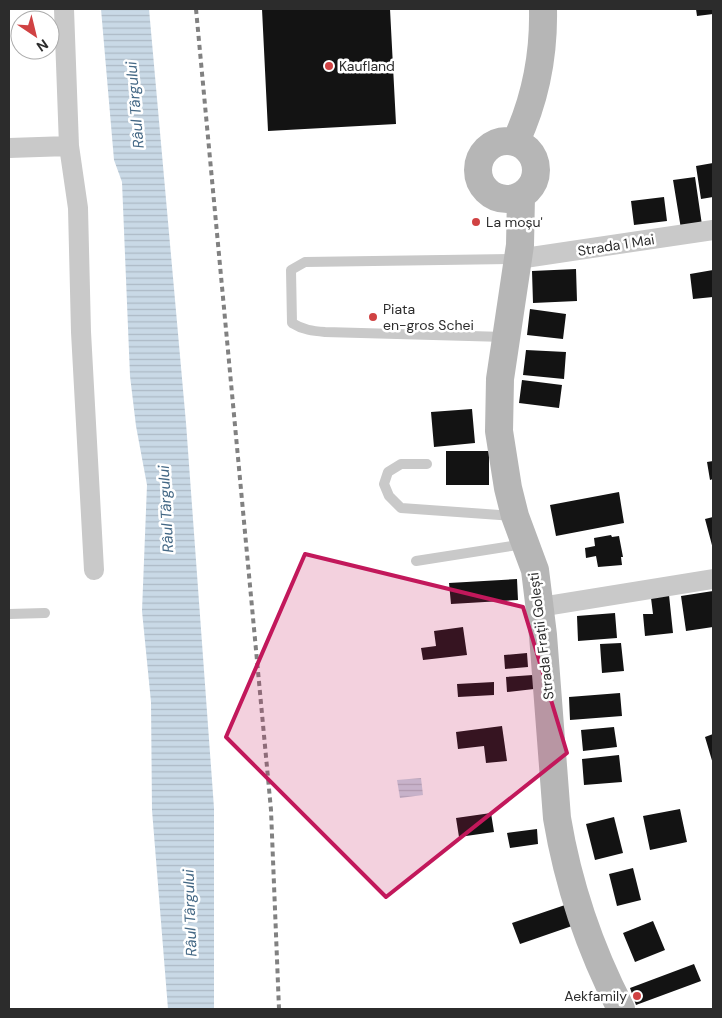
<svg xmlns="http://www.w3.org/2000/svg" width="722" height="1018" viewBox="0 0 722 1018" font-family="'DM Sans',sans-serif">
<defs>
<pattern id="water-rules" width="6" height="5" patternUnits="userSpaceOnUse" patternTransform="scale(1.25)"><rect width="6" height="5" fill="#c9d9e6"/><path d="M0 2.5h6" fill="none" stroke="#adbac5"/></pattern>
</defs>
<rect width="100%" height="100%" fill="#fff"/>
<path fill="url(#water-rules)" d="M101 9H149L186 423 214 808V1009H168L152 810 151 702 142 611 147 485 136 426 130 376 122 182 114 160Z
M421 778 423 795 400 798 397 780Z"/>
<path fill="#131313" d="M262 9H390L396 124 268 131Z
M696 9H713V14L697 16Z
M713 163V197L701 199 696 166Z
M695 177 702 225 681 229 673 180Z
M664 197 667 221 634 225 631 201Z
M576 269 577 301 533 303 532 271Z
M713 270V297L693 299 690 274Z
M530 309 566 314 563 339 527 335Z
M526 350 566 352 564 379 523 375Z
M522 380 562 385 559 408 519 403Z
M472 409 475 443 434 447 431 412Z
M446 451H489V485H446Z
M713 461V479L710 480 707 462Z
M619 492 624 523 556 536 550 505Z
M713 517V549L705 519Z
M611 535 612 537 619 536 623 557H621L622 565 598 567 596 556 586 558 585 548 595 546 594 538Z
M517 579 518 600 451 604 449 583Z
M713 591V627L686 631 681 596Z
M669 595 673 633 645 636 643 614H653L651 598Z
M615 613 617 638 578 641 577 616Z
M463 627 467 655 423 660 421 648 436 646 434 631Z
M621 643 624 671 602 673 600 644Z
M527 653 528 667 505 669 504 655Z
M533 675 534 689 507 692 506 677Z
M494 682V695L458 697 457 684Z
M620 693 622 716 570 720 569 697Z
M502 726 507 761 486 763 484 746 458 749 456 732Z
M614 727 617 747 583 751 581 730Z
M713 734V764L705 737Z
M619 755 622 782 584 785 582 759Z
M680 809 687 842 650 850 643 816Z
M491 813 494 832 459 837 456 818Z
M614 817 623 853 595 860 586 824Z
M537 829 538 844 510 848 507 833Z
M633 868 641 900 617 906 609 874Z
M565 905 572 926 520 944 512 923Z
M653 921 665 950 635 962 623 933Z
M694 964 701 981 636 1005 630 988Z"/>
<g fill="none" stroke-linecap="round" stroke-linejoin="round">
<path stroke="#c9c9c9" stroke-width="10" d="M505 337 325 332C313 331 303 330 292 323L291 270 305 262 516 259
M427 464H401L388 472 384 484 389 496 401 508 514 516
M416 561 524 544
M9 614 45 613"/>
<path stroke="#c9c9c9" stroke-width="20" d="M64 9 69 146 78 208 81 332 94 570
M9 148 69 146
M518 259 713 230
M540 607 713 579"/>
<path stroke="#b6b6b6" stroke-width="28" d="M478 170a29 29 0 1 1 58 0a29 29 0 1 1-58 0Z
M516 141C536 98 544 56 543 9
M521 196 520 245 500 379 499 431 508 488 515 516 535 570 543 635 557 818C568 884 590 949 621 1009"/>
<path stroke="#818181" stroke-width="4" stroke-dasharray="5 4" stroke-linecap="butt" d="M196 9 271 810 279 1009"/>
</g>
<path fill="#c2185b" fill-opacity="0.2" stroke="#c2185b" stroke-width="4" stroke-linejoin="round" d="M305 554 523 607 567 753 386 897 226 737Z"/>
<g fill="#d04243" stroke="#fff" stroke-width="2">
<circle cx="329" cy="66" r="5"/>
<circle cx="476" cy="222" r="5"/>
<circle cx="373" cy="317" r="5"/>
<circle cx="637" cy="996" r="5"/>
</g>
<g text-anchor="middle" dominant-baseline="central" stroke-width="5" stroke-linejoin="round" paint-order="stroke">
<g font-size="14" fill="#2c2c2c" stroke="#fff" text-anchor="start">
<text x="339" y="66">Kaufland</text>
<text x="486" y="222">La moșu'</text>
<text x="383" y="309">Piata<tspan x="383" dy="16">en-gros Schei</tspan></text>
<text x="627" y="996" text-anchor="end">Aekfamily</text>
</g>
<g font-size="14" fill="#2c2c2c" stroke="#fff">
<text transform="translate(616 245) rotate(-9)">Strada 1 Mai</text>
<text transform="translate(541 636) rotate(-97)">Strada Frații Golești</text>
</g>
<g font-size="15" font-style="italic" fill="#446885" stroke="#fff">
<text transform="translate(135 105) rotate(-95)">Râul Târgului</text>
<text transform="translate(166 509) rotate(-93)">Râul Târgului</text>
<text transform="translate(190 913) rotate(-92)">Râul Târgului</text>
</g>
</g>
<rect width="722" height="1018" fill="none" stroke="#2c2c2c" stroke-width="20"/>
<g transform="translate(35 35) rotate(145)"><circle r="24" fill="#ffffff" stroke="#ababab"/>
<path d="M0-4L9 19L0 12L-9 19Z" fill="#d04243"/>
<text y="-8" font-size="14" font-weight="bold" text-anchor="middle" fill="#2c2c2c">N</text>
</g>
</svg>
